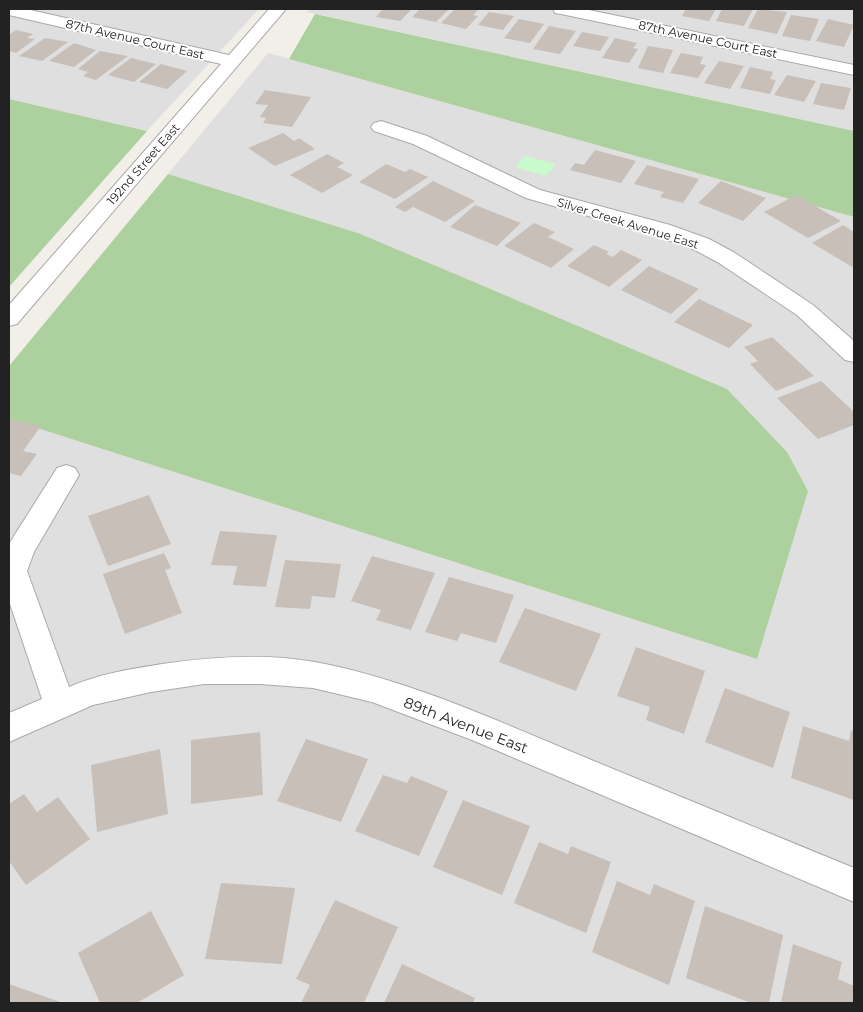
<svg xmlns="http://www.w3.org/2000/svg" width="863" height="1012" viewBox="0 0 863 1012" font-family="Montserrat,sans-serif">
<rect width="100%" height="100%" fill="#f2efe9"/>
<path fill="#e0dfdf" d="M9 9H259L147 131 9 99Z
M310 9H854V131L307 12Z
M268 53 854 217V1003H9V419L757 659 358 233 168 174Z"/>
<path fill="#add19e" d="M315 14 854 131V217L289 59Z
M9 99 147 131 9 287Z
M168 174 358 233 727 389 787 452 808 491 757 659 9 419V366Z"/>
<path fill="#c8facc" d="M525 156 556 164 546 176 515 167Z"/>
<path fill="#c7bfb8" d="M383 9H412L400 21 376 17Z
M420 9H449L436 22 412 17Z
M455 9 478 10 473 15 478 16 466 29 441 23Z
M686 9H716L709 21 682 16Z
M722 9H753L744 26 716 21Z
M758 9 787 12 777 34 748 28Z
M489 12 514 16 503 30 478 25Z
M791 15 819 19 810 41 782 36Z
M519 19 544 24 530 43 504 38Z
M828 19 854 25 844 47 816 41Z
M549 26 576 31 560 54 533 49Z
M16 30 33 34 27 38 35 39 16 53 9 51V35Z
M582 32 609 37 600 51 573 46Z
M45 38 68 42 42 61 19 56Z
M615 38 637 43 633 48 638 49 629 63 602 58Z
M74 43 96 50 74 67 49 61Z
M648 46 673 50 663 73 638 68Z
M100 51 128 56 96 80 83 76 88 72 78 69Z
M681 53 703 57 700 64 706 65 698 78 670 73Z
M131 58 156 64 134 82 108 75Z
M719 61 744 66 730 89 704 83Z
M161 64 187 71 167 89 139 82Z
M750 67 773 72 770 79 776 80 770 94 740 88Z
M787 75 816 81 804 102 774 95Z
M821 83 851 88 844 110 813 104Z
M265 90 311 97 292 127 263 123 266 118 260 117 268 105 255 104Z
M283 133 294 141 299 138 315 149 275 166 248 148Z
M595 150 636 161 621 183 570 170 575 163 584 165Z
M327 154 344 163 337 167 353 175 322 193 290 175Z
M386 164 405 172 410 169 428 177 395 199 359 182Z
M647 165 699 179 683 203 660 197 664 192 634 184Z
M433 181 475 201 445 222 413 207 405 212 395 207Z
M721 181 766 198 743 221 698 203Z
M796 195 841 221 808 238 764 212Z
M475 205 521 223 497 246 450 227Z
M534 223 555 232 548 237 574 249 551 268 504 246Z
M843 225 854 232V268L812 243Z
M594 245 609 252 606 254 613 257 621 250 642 260 609 287 567 266Z
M649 266 699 289 671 314 621 290Z
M699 299 753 325 729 348 674 322Z
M772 337 814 376 776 391 750 364 758 361 744 347Z
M821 381 854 412V425L818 439 777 398Z
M9 419 41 426 23 451 37 454 21 476 9 473Z
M149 495 171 544 108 566 88 516Z
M220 531 277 535 266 587 233 585 237 566 211 565Z
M164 553 171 568 165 570 182 613 125 634 103 574Z
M372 556 435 573 411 630 376 620 381 610 351 601Z
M285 560 341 564 335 598 312 596 310 609 275 607Z
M449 577 514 595 496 643 461 633 457 641 425 632Z
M525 608 601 634 576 691 499 662Z
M636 647 705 671 684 734 646 720 650 707 617 696Z
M725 688 790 712 773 768 705 742Z
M803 726 849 741 851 730 854 731V800L791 778Z
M260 732 263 795 191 804V740Z
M306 739 368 759 341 822 277 801Z
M160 749 168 814 97 832 91 765Z
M383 775 407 783 411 776 448 791 419 856 355 831Z
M24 794 37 812 58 797 90 839 26 885 9 861V804Z
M463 800 530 826 502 895 433 867Z
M539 842 568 854 571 846 611 862 586 933 514 903Z
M617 881 650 895 654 884 695 901 669 985 592 952Z
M221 883 295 888 282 964 205 959Z
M335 900 398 927 364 1003H301L310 985 296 979Z
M705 906 783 935 769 1003H751L686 978Z
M151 911 184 975 137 1003H100L78 953Z
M793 944 842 962 838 979 854 986V1003H781Z
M402 964 475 998 473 1003H384Z
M9 984 63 1003H9Z"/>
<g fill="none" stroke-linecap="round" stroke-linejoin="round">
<g stroke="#a9a9a9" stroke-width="2">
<path id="minor" d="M9 9H26L229 55 269 9H286L17 324 9 326V305L221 64 9 15Z
M553 9H584L854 65V75L561 14 555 13Z
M381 121 427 136 540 190 670 225 709 239 735 253 813 305 854 341V362L845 360 797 315 719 263 693 249 654 235 526 198 413 144 374 131 371 127 374 123Z
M66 465 75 468 79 475 34 552 27 571 69 687C98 674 131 669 162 664 211 657 265 653 315 662 410 680 500 722 589 759 677 795 766 832 854 868V902L472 740 372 702 313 688 261 684H204L151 692 93 705 9 742V713L42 699 9 601V544L57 468Z"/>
</g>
<use href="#minor" fill="#fff" fill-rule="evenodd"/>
</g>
<g text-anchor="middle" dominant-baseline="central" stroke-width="4" stroke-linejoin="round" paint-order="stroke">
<g font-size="12" fill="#222" stroke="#fff">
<text transform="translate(135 39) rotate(13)">87th Avenue Court East</text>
<text transform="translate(708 39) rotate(12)">87th Avenue Court East</text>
<text transform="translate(143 164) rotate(-49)">192nd Street East</text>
<text transform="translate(628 223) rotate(17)">Silver Creek Avenue East</text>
</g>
<g font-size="15" fill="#222" stroke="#fff">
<text transform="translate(466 725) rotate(21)">89th Avenue East</text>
</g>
</g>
<rect width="863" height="1012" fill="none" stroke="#222222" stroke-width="20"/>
</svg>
